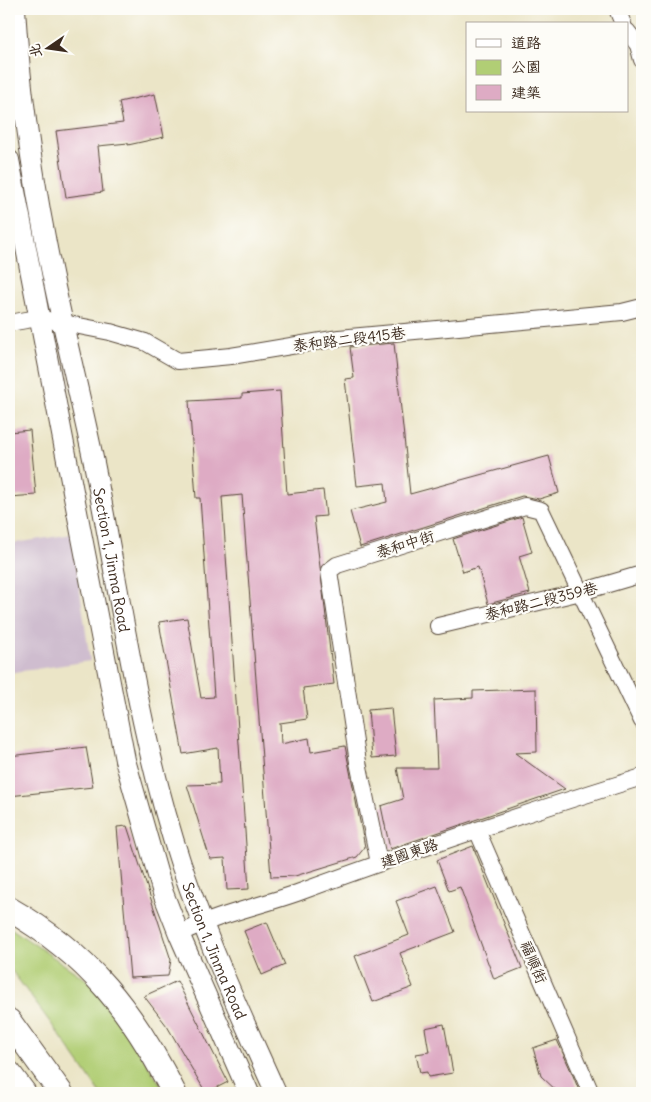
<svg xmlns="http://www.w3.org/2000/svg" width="651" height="1102" viewBox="0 0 651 1102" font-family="Delius,'LXGW WenKai TC',sans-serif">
<rect width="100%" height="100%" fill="#fdfcf7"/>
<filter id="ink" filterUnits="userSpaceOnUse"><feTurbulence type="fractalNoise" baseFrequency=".02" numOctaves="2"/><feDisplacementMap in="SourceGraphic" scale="10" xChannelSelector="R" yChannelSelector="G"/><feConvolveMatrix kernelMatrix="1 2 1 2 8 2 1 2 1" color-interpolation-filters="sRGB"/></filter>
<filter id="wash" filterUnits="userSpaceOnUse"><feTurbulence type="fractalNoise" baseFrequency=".0096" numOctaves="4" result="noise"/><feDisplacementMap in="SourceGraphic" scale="20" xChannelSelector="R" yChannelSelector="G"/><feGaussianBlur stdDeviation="1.12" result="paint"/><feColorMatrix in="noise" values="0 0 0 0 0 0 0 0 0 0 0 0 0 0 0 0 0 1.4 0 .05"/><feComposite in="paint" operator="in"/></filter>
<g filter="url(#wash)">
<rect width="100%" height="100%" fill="#ebe5c7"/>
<path fill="#cfbdcf" d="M72 534 90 661 9 673V544Z"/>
<path fill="#b1ce75" stroke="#767c4a" d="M9 927 97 987 166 1093H100L61 1037 9 967Z"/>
<g id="blocks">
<path fill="#deabc4" d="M155 94 164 137 128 145V143L98 146 103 192 66 197 56 131 123 123 119 102Z
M394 343 410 494 549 456 559 493 539 499 522 496 360 547 350 511 387 502 385 483 357 486 345 379 354 378 350 347Z
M280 391 287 494 323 490 326 516 314 517 334 684 303 688 307 719 280 723 281 744 309 738 311 752 345 746 365 847 357 857 295 876 271 877 242 495 222 497 249 889 227 890 225 858 210 859 187 785 220 784 218 748 183 754 159 622 187 618 201 698 214 697 200 498H196L189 401 242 398V394Z
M30 430 36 495 9 497V432Z
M522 517 532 552 519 556 530 593 488 604 478 567 463 572 453 539Z
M536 689 537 752 515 753 565 789 390 849 381 806 403 799 397 768H437L434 700 473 698V691Z
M391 708 396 756 372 758 368 710Z
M86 747 93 787 9 796V756Z
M127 826 171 960 168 976 130 978 117 827Z
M473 846 522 968 494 979 460 887 449 891 437 860Z
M437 886 455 932 400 953 413 987 373 1002 355 956 409 935 396 901Z
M267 922 285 965 262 975 244 931Z
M177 981 228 1082 206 1093 167 1026 144 996Z
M444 1024 453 1073 428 1077 427 1072 420 1073 416 1054 429 1052 425 1028Z
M557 1040 572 1073 580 1093H559L541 1076 533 1048Z"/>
</g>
</g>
<g filter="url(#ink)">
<use href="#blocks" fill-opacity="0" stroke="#554637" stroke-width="1"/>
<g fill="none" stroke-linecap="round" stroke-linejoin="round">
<g stroke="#554637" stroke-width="18">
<path id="minor" d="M617 9 623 24
M627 31 638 45 642 60
M9 323 38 318 110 332 145 342 178 361 231 356 339 338 622 312 642 307
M438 626 581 592 642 574
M477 830 591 1093
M379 863 358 762 329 571 337 565 525 506 541 510 642 721
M179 934C216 915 257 907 297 893 411 851 526 813 642 777"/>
</g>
<g stroke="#554637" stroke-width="22">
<g id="major">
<path id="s1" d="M15 9C20 88 31 165 46 243 60 317 79 390 94 463 121 597 138 734 181 864 208 943 242 1018 276 1093"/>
<path d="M9 160 125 760 163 893 179 934 249 1093"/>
</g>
</g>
<g stroke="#554637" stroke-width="26">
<path id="highway" d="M9 909C88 954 134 1013 174 1093
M9 1021 61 1093
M9 1073 24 1093"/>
</g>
<use href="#minor" stroke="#fff" stroke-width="16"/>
<use href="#major" stroke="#fff" stroke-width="20"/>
<use href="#highway" stroke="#fff" stroke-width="24"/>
</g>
</g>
<g text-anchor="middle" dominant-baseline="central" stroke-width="4.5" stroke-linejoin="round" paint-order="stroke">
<g font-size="15" fill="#3b2a1e" stroke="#fdfcf7">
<text transform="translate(349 339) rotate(-7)">泰和路二段415巷</text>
<text transform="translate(405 544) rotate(-17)">泰和中街</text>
<text stroke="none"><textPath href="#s1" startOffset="560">Section 1, Jinma Road</textPath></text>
<text transform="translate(541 601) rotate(-14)">泰和路二段359巷</text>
<text transform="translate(409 853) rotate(-19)">建國東路</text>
<text stroke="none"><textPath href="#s1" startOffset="965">Section 1, Jinma Road</textPath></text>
<text transform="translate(534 962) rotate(67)">福順街</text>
</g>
</g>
<rect width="651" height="1102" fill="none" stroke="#fdfcf7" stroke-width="30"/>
<rect x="466" y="22" width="162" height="90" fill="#fdfcf7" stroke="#afa8a0"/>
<rect x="476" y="39" width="25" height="8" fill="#ffffff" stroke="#afa8a0"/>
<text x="511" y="48" font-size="15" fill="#3b2a1e">道路</text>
<rect x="476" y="60" width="25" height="15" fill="#b1ce75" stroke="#afa8a0"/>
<text x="511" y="72" font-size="15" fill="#3b2a1e">公園</text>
<rect x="476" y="85" width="25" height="15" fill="#deabc4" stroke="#afa8a0"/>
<text x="511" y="98" font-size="15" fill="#3b2a1e">建築</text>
<g transform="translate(48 48) rotate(257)" stroke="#fdfcf7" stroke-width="4" paint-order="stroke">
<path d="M0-4L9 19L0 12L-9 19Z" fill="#3b2a1e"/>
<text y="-8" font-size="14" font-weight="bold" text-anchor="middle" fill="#3b2a1e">北</text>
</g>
</svg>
